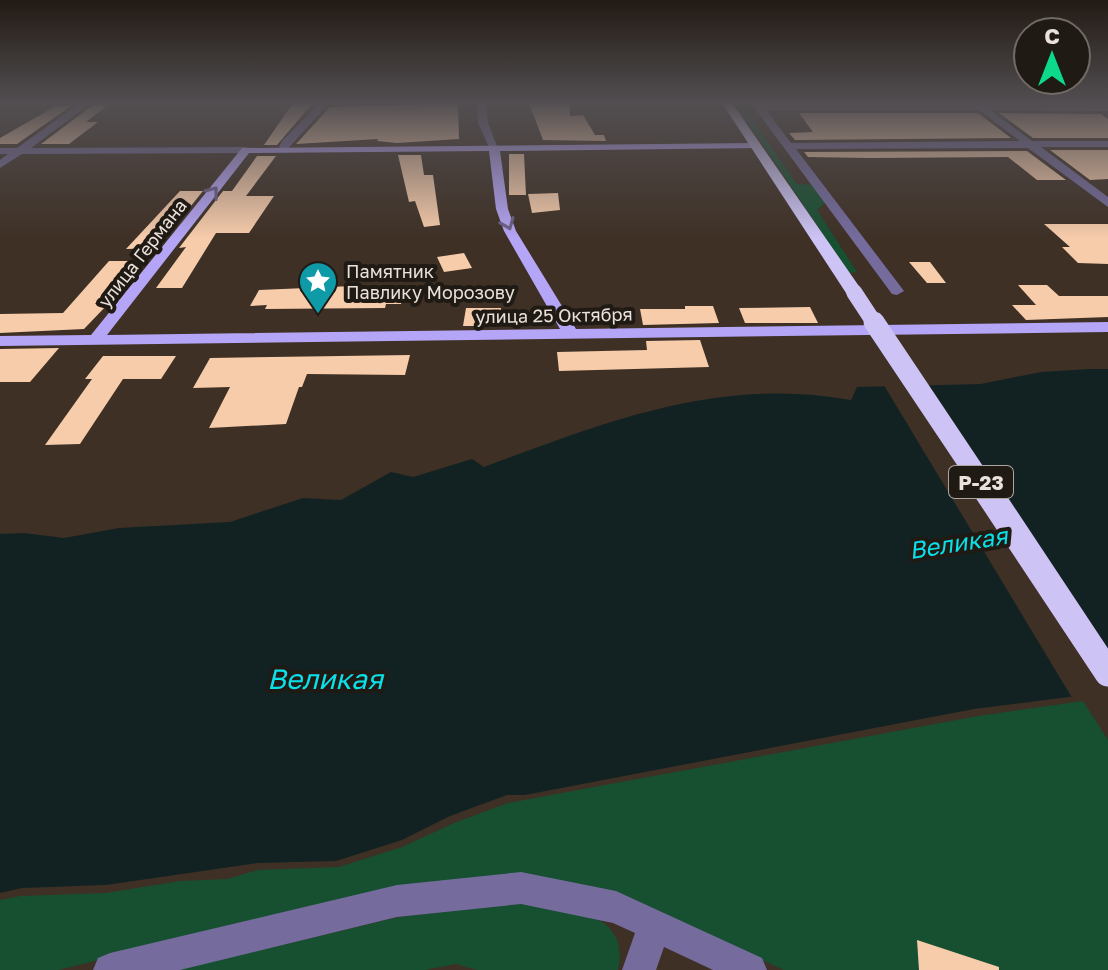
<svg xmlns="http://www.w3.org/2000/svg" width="1108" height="970" viewBox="0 0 1108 970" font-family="'Golos Text',sans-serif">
<rect width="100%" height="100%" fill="#3e3025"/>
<path fill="#174f31" d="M735 103H741L797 184 814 185 826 202 817 210 857 272 849 273Z
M1083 701 1108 740V970H784L616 894 339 902 58 970H0V900L20 896 106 893 180 881 228 879 257 870 339 867 402 847 454 823 508 803 978 716Z
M521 902C562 908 632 909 618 970H477L456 964 425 970H176L399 917Z"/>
<path fill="#122223" d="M1090 369H1108V692L974 709 525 795H507L450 816 402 840 336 861 257 863 106 885 22 888 0 893V534L24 533 64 538 119 528 230 522 303 498 341 500 391 472 413 477 472 459 484 467C605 422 719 376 851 400L857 387 981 384 1041 372Z"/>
<path fill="#3e3025" d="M922 381 1108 652V696L1074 701 882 382Z"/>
<path fill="#f7ccab" d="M293 103H313L277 145H264Z
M458 103 459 139 397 143 377 141 378 139 296 144 330 107Z
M529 103H570V116L583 115 595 135H604L606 141 543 140Z
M93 105H108L86 122H98L69 144H41Z
M56 106H71L17 144H0V138Z
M799 113H978L1011 138 795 140 789 133 813 132Z
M999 113 1101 114 1108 119V138H1033Z
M1050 150H1108V179L1090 180Z
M1027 151 1066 180H1037L1008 157 871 158 808 157 804 152Z
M509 154H524L526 195H509Z
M398 155H421L424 175H433L440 225 424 227 415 201 409 202Z
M257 156H276L246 196H274L249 233H216L182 288H156L186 247 179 248 223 191H232Z
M180 191H203L157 248 126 249Z
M558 193 560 210 532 213 528 194Z
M1044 224H1108V264L1078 263 1062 247H1070Z
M464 253 472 268 444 272 437 257Z
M109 261H130L95 304H108L84 329 0 333V314L63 313Z
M909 262H930L946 283H927Z
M1018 285H1047L1059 296H1108V317L1026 320 1012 305H1036Z
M353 286 405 288 401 304H386L385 308 265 309 267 305 250 306 259 290Z
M685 306H713L719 323 643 325 640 309H685Z
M810 307 818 323H745L739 308Z
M466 308H501L499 326H463Z
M700 340 709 367 559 371 557 352 647 350 646 341Z
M59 348 30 382H0V349Z
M410 355 405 375 307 374 302 387H299L286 424 209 428 230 387 193 388 210 358Z
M103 356H176L161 379H123L80 444 45 445 92 379H85Z
M917 940 999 967V970H919Z"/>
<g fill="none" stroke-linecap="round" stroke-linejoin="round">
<path fill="#756b9d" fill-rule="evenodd" d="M80 103H91L31 148 246 147 251 150 246 153 22 154 0 168V160L8 154H0V148H17Z
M320 103H329L285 152H277L282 141Z
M477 103H486L488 123 498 149 489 147 478 123Z
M751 103 1108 105V111L990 110 1032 141H1108V147H1041L1108 197V207L1028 148 796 149 904 291 897 295 892 294ZM766 110H979L1020 141 791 143Z
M521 872 616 891 762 958 767 970H713L664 947 656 970H622L635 933 613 923 521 904 397 917 180 970H93L98 958 110 953 397 885Z"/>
<path fill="#b5a5f6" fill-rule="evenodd" d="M755 143 759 144V148L500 151 508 209 516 231 576 329 1108 322V332L0 346V336L91 335 242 148ZM489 151 496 209 504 231 560 329 107 335 249 153Z"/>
<path fill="#cdc4f5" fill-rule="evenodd" d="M722 103H732L863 292 860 296H848Z"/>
<path stroke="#cdc4f5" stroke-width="16" d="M854 292 875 324"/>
<path stroke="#cdc4f5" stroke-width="21" d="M874 322 983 485"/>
<path stroke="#cdc4f5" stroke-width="27" d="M982 483 1108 673"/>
</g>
<defs><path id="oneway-chevron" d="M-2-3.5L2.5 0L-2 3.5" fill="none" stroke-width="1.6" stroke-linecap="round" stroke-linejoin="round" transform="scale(2)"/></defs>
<g stroke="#6a6086">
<use href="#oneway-chevron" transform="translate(213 192) rotate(-52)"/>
<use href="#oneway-chevron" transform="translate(508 224) rotate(68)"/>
</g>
<linearGradient id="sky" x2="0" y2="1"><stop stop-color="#221a14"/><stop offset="0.43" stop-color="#524e51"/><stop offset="1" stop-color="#524e51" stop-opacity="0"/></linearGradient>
<rect width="1108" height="239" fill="url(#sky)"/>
<defs>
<g id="sight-pin" transform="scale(2)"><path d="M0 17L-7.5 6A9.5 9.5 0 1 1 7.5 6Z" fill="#0f9aa8" stroke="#201a15"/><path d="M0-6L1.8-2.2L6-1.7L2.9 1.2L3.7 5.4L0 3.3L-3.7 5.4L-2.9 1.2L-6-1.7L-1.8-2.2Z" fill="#fff"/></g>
</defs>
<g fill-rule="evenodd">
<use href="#sight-pin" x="318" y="281"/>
</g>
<g text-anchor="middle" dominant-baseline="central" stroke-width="8" stroke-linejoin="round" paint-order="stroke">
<g font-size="18" fill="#eae1da" stroke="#201a15">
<text transform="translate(142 253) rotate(-52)">улица Германа</text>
<text transform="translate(554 315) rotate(-1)">улица 25 Октября</text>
</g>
<g font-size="18" fill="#eae1da" stroke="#201a15" text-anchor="start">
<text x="346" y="271">Памятник<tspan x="346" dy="21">Павлику Морозову</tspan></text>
</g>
<rect fill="#201a15" stroke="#ada59f" stroke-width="2" x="949" y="466" width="64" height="32" rx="6"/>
<g font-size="20" font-weight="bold" fill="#eae1da">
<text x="981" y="482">Р-23</text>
</g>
<g font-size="24" font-style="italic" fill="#0be0e8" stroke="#201a15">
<text transform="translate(958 542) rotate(-9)">Великая</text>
</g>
<g font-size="28" font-style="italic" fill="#0be0e8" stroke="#201a15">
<text x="325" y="678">Великая</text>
</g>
</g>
<g transform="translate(1052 56)"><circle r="38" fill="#201a15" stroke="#716a64" stroke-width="2"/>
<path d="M0-6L14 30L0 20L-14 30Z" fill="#0dd98a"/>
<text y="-12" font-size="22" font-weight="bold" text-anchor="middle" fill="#eae1da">С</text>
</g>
</svg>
